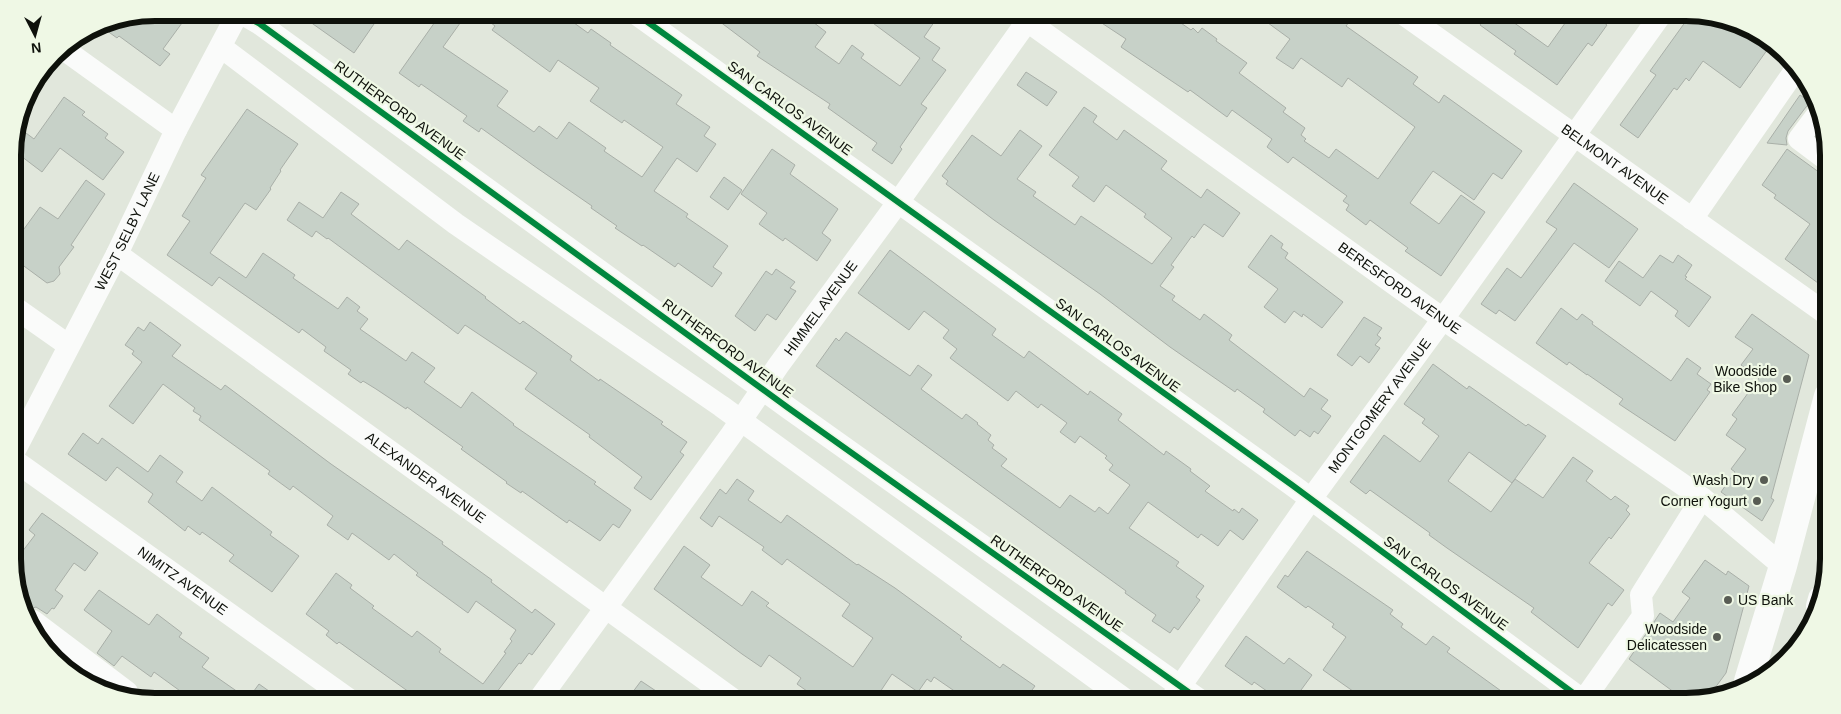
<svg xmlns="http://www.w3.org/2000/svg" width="1841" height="714" viewBox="0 0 1841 714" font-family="Helvetica,sans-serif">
<rect width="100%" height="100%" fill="#e1e7dc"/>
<path fill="#c7d1c8" stroke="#a9afa8" d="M156 12H190L163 49 170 54 160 66 119 36 117 38 99 25Z
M296 12H358L374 24 354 53Z
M442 12H468L443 47 508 91 497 106 534 132 539 126 557 139 569 122 606 148 604 151 642 177 663 147 624 120 622 123 590 101 599 88 558 60 550 72 492 30 495 26 477 12H559L588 33 591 29 611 43 610 45 682 95 676 104 710 127 704 136 716 144 697 172 677 158 654 191 688 214 686 217 728 246 713 267 722 273 712 287 678 263 675 267 643 245 642 246 615 228 617 226 591 208 592 206 537 168 481 128 479 132 463 121 467 116 421 84 419 87 399 73Z
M707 12H800L826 32 815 47 839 64 852 45 864 54 861 58 900 86 920 58 858 12H941L924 37 940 48 932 60 946 70 921 104 927 108 900 147 902 149 892 164 872 150 877 143 828 108 830 104 757 56 760 52Z
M1085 12H1165L1191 30 1193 28 1198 33 1202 28 1217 39 1216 41 1247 63 1239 73 1286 108 1283 112 1305 128 1301 135 1306 139 1304 141 1329 158 1336 149 1378 179 1415 127 1348 78 1342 87 1301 58 1293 69 1276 58 1290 39 1253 12H1335L1349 22 1346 26 1418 77 1413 84 1439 103 1444 95 1522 151 1502 179 1493 173 1474 200 1433 171 1410 203 1439 224 1461 195 1485 212 1441 276 1405 251 1408 248 1370 220 1366 225 1346 210 1349 205 1343 201 1347 196 1293 157 1288 163 1267 147 1272 139 1232 110 1227 117 1190 90 1188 92 1121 47 1126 39Z
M1490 12H1519L1513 22 1548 47 1573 12H1590L1607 25 1592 46 1588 43 1557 85 1514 54 1516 51 1480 25Z
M1691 14 1732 20 1770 46 1740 88 1703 61 1689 81 1686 78 1677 90 1674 88 1638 138 1620 125 1656 75 1650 71Z
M1026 72 1057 92 1047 106 1017 85Z
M1800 95 1812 103 1806 107 1788 131 1786 138 1787 145 1767 143Z
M64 97 85 112 82 115 108 134 105 138 124 152 103 180 60 148 42 172 13 150 18 127 34 139Z
M1084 107 1097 116 1093 122 1117 140 1124 130 1167 161 1161 169 1201 198 1207 189 1240 213 1223 237 1204 224 1194 238 1192 236 1171 265 1174 267 1160 286 1175 296 1172 300 1200 320 1204 314 1232 335 1229 340 1304 397 1310 388 1328 400 1321 409 1331 416 1318 434 1314 431 1310 437 1300 430 1295 436 1263 412 1265 409 1237 389 1235 392 1170 347 1100 294 994 220 946 184 948 181 942 176 972 135 1001 156 1020 130 1042 146 1017 179 1036 192 1033 196 1075 225 1081 216 1152 264 1172 238 1144 217 1146 214 1106 185 1094 202 1072 186 1079 177 1049 155Z
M247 109 298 144 280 170 281 171 270 188 271 189 256 210 245 203 210 253 246 278 263 253 295 275 293 278 338 309 347 297 360 307 357 311 368 319 360 329 406 361 412 352 435 368 424 382 461 408 472 392 514 424 513 425 596 482 594 484 631 510 619 528 613 524 600 541 569 520 567 523 522 491 521 493 506 483 507 482 461 449 463 447 407 407 406 409 376 389 363 381 361 383 348 374 351 370 324 351 326 347 302 329 299 333 219 277 212 286 167 255 190 221 182 216 206 178 201 175Z
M772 149 795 165 790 174 838 209 822 233 831 240 817 261 785 238 783 241 759 224 767 213 741 194Z
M1787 149 1827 178 1828 271 1818 283 1785 259 1810 224 1774 198 1776 195 1762 185Z
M724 177 742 190 728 210 710 197Z
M86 180 105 194 71 245 74 247 59 267 60 274 54 281 47 283 13 258V244L40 207 58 219Z
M1574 183 1638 229 1609 268 1574 243 1515 321 1499 310 1496 314 1481 304 1507 268 1521 278 1557 229 1546 222Z
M341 192 359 204 351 214 399 250 407 240 486 297 485 298 520 324 523 321 572 356 570 360 599 381 600 379 663 422 661 424 687 442 680 452 684 455 651 500 634 488 642 477 589 437 590 435 525 389 537 373 465 325 458 334 328 238 327 239 316 231 312 237 287 220 299 202 323 218Z
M1271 235 1283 244 1281 248 1288 253 1285 258 1343 302 1322 328 1303 314 1302 317 1294 311 1285 323 1264 307 1278 289 1248 267Z
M890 250 996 329 992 335 1024 358 1029 351 1088 395 1090 391 1122 414 1118 420 1164 455 1166 451 1191 469 1190 471 1210 486 1205 491 1233 511 1234 509 1239 513 1242 508 1258 520 1243 540 1230 530 1218 546 1201 534 1198 538 1148 502 1129 528 1179 562 1176 566 1204 586 1196 597 1200 600 1178 630 1174 627 1170 633 1152 621 1156 615 1125 593 1126 591 816 366 836 338 839 341 846 332 910 376 918 365 932 375 921 389 962 419 966 414 978 423 977 424 991 435 988 440 994 445 992 448 1007 459 1001 466 1060 508 1070 495 1095 512 1099 507 1108 514 1130 485 1109 470 1113 465 1105 458 1107 456 1080 436 1075 443 1060 432 1067 423 1041 404 1038 408 1016 391 1008 401 950 358 957 349 943 338 949 330 924 311 909 330 858 293Z
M1660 255 1673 263 1678 255 1692 265 1685 276 1687 277 1685 279 1711 297 1689 327 1675 316 1678 311 1651 291 1640 306 1605 281 1619 261 1643 278Z
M776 269 795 282 790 288 796 291 776 320 767 314 755 331 735 316 766 271 772 275Z
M1561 308 1577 320 1582 314 1593 322 1592 324 1671 381 1687 358 1701 368 1697 374 1711 384 1707 390 1710 392 1675 441 1619 404 1623 399 1587 374V375L1569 362 1567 365 1536 343Z
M1752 314 1809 355 1771 498 1774 500 1762 521 1721 492 1735 472 1731 469 1746 449 1726 435 1737 419 1732 415 1759 378 1741 365 1753 349 1735 337Z
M1364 317 1382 328 1377 335 1381 338 1375 345 1380 348 1369 363 1360 356 1352 366 1337 355Z
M150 322 181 345 172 356 221 390 225 385 331 464 443 542 442 544 492 580 491 582 532 613 535 609 555 624 532 655 529 653 521 664 519 663 490 701H425L410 691 409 692 339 642 337 644 326 635 329 631 306 614 336 573 352 585 350 588 374 606 372 608 412 637 417 631 441 649 439 652 483 684 506 653 504 652 512 641 510 639 516 630 476 601 468 613 416 575 418 573 394 554 389 560 352 533 348 540 327 525 333 516 293 486 290 490 268 474 270 471 199 420 201 416 193 411 195 408 163 384 133 424 109 406 142 362 132 354 134 351 125 345 138 327 144 331Z
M1433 364 1467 389 1469 386 1526 426 1528 424 1546 436 1512 483 1469 452 1448 481 1491 512 1515 479 1543 498 1573 457 1593 471 1586 481 1611 500 1615 496 1629 506 1626 510 1630 514 1611 539 1609 537 1589 563 1624 590 1612 606 1608 603 1578 648 1531 612 1534 608 1447 548 1429 535 1430 533 1370 490 1366 494 1350 482 1384 435 1420 462 1439 436 1422 423 1425 419 1404 404Z
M83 433 98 444 102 438 148 472 160 455 183 472 176 482 202 501 212 487 272 532 270 535 299 556 272 592 229 561 234 555 202 532 200 535 188 526 185 531 148 502 153 494 117 467 106 481 68 454Z
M737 479 754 491 748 500 781 523 787 515 857 565 858 564 895 588 962 637 960 639 1000 668 1003 664 1035 686 1032 690 1048 701H969L934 677 931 682 927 679 918 692 892 674 874 701H821L797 684 801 678 769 655 761 667 742 654 654 589 684 546 710 565 701 577 742 606 752 591 769 603 766 606 853 667 873 638 842 616 850 604 787 559 782 565 762 550 764 547 719 516 712 527 700 518 720 489 726 494Z
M42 513 98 553 85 571 74 563 55 590 63 596 54 609 52 608 47 614 36 607 27 610 15 586V561L35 535 29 530Z
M1307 551 1393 610 1390 614 1403 624 1401 627 1426 645 1433 636 1450 648 1447 652 1515 701H1367L1323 670 1346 637 1332 627 1334 624 1308 606 1306 608 1277 587 1285 575 1288 577Z
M1705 560 1726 575 1728 571 1749 586 1726 673 1709 696 1695 701H1686L1629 659 1660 613 1673 622 1690 598 1682 592Z
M99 590 149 625 157 614 182 633 179 637 209 658 202 667 248 699 259 684 283 701H194L154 672 151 677 122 656 114 666 97 653 112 631 84 610Z
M1246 636 1284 664 1289 658 1312 675 1293 701H1281L1254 682 1252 685 1225 666Z
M641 681 671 701H626Z"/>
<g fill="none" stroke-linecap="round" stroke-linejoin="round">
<path stroke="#c1c7bd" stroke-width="22" stroke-dasharray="22 11" stroke-linecap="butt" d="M1819 147 1827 136"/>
<g stroke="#fafbfa" stroke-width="22">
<path d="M241 13 260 24 787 407 1201 701"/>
<path d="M635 13 1292 485 1584 701"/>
<path id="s1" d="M1016 13 1443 319 1702 498 1783 566"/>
<path id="s2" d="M1402 13 1828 315"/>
<path d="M221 47 456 224 721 406 1127 701"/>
<path d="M62 48 176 130"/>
<path d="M1817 115 1799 139 1827 160"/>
<path d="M1692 219 1796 69"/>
<path id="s3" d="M117 254 735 701"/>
<path d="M14 307 68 345"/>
<path id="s4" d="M14 452 117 254 176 130 238 13"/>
<path id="s5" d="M15 461 351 701"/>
<path d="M33 621 127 692"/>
<path id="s6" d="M538 701 731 435 778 366 899 201 1033 13"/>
<path id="s7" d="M1170 701 1311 499 1456 301 1662 13"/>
<path d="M1583 701 1643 616 1641 595 1702 498"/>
</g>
<path stroke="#fafbfa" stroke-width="28" d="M1820 606 1822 599
M1748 681 1783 566 1828 396"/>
<g stroke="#eff8e5" stroke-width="9">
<path id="cycleway" d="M241 13 260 24 787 407 1201 701
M635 13 1292 485 1584 701"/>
</g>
<use href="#cycleway" stroke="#00873e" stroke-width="6"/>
</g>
<g fill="#585c54" stroke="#eff8e5" stroke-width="2">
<circle cx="1787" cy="379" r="5"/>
<circle cx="1764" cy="480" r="5"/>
<circle cx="1757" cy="501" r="5"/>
<circle cx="1728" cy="600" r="5"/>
<circle cx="1717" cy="637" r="5"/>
</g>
<g text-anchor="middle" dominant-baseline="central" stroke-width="4.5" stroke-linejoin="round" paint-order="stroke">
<g font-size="14" fill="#0e110b" stroke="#eff8e5">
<text transform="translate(790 108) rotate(36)">SAN CARLOS AVENUE</text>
<text transform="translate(400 110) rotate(36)">RUTHERFORD AVENUE</text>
<text stroke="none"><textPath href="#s2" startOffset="261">BELMONT AVENUE</textPath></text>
<text stroke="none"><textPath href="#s4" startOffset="248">WEST SELBY LANE</textPath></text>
<text stroke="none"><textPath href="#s1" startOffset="472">BERESFORD AVENUE</textPath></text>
<text stroke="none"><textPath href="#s6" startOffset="484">HIMMEL AVENUE</textPath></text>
<text transform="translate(1118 345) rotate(36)">SAN CARLOS AVENUE</text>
<text transform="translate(728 348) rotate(36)">RUTHERFORD AVENUE</text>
<text stroke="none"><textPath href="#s7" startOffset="362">MONTGOMERY AVENUE</textPath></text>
<text stroke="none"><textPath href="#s3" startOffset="381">ALEXANDER AVENUE</textPath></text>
<text stroke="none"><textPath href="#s5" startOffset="206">NIMITZ AVENUE</textPath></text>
<text transform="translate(1057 583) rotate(35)">RUTHERFORD AVENUE</text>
<text transform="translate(1446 583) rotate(36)">SAN CARLOS AVENUE</text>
</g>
<g font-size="14" fill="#0e110b" stroke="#eff8e5" text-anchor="end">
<text x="1777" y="371">Woodside<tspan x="1777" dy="16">Bike Shop</tspan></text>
<text x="1754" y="480">Wash Dry</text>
<text x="1747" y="501">Corner Yogurt</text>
<text x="1738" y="600" text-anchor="start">US Bank</text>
<text x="1707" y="629">Woodside<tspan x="1707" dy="16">Delicatessen</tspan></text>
</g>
</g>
<path d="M0 0H1841V714H0ZM155 21H1686A134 134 0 0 1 1820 155V559A134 134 0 0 1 1686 693H155A134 134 0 0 1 21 559V155A134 134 0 0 1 155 21Z" fill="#eff8e5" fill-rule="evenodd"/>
<path fill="none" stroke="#0e110b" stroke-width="6" d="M155 21H1686A134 134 0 0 1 1820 155V559A134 134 0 0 1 1686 693H155A134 134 0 0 1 21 559V155A134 134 0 0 1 155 21Z"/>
<g transform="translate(35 35) rotate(174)" stroke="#eff8e5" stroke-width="4" paint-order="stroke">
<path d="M0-4L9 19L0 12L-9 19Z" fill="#0e110b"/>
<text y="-8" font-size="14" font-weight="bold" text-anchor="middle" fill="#0e110b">N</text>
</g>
</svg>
